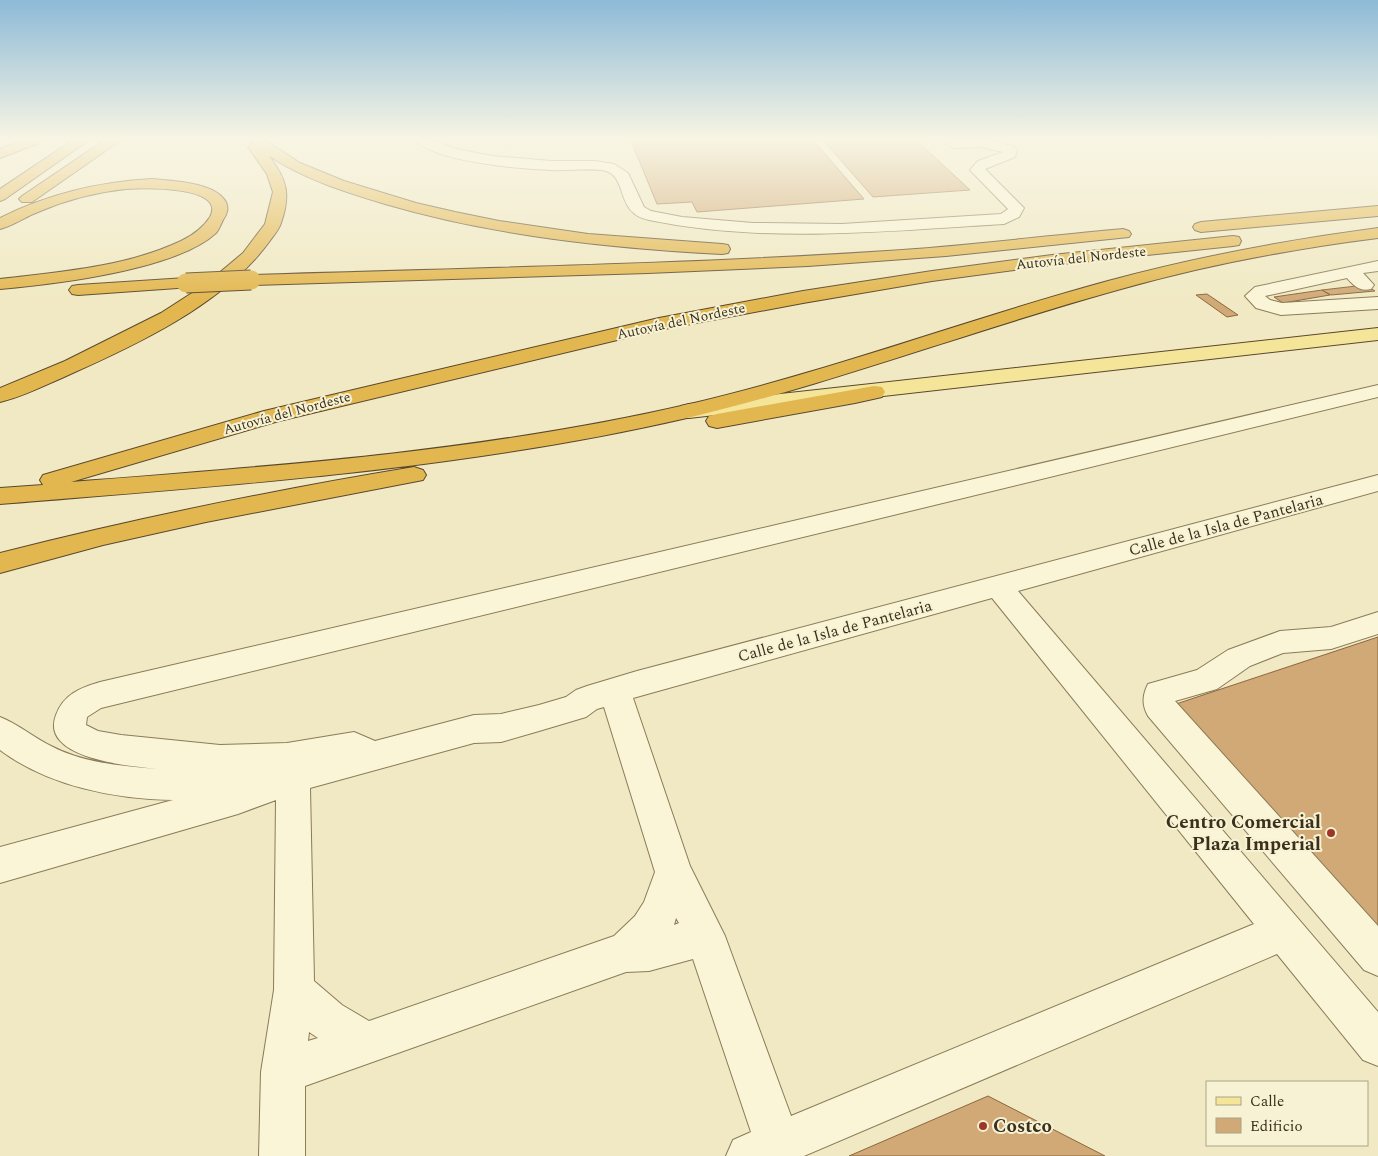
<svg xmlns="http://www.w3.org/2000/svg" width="1378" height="1156" viewBox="0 0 1378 1156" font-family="Spectral,serif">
<rect width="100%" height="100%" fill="#f0e9c3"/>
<path fill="#d0a977" stroke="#8c673d" d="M644 140H813L864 199 697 212 692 202 657 204 631 141Z
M823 140H921H916L970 190 873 197Z
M1365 285 1375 291 1331 295 1322 290Z
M1322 290 1330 295 1283 303 1274 297Z
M1207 294 1238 315 1227 317 1196 295Z
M1378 637V937L1170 706Z
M988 1096 1105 1156H849Z"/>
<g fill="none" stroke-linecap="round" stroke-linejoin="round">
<g stroke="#8b7b59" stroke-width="2">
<path id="minor" d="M416 140H433L456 149 492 156 551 161H595L614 164 628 173 644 207 651 211 682 217 753 223 842 224 1001 214 1008 209 970 170 978 161 1003 152 982 147 953 148 946 144C955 134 1008 140 1017 150L1015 157 985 169 1024 208 1019 217 1004 224C886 231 766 244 649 220 613 213 630 173 601 170 584 168 568 171 551 170 523 169 433 162 416 140Z
M1378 261V271L1363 273 1374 285 1371 289C1360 292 1354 286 1347 278L1265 296 1270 300 1282 303 1378 297V309L1281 315 1256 308 1245 296 1255 287Z
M1378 385V397L101 708 87 717 86 725 98 731 121 735 220 745 287 743 354 732 375 741 474 715 501 714 539 705 566 697 576 690 587 686 637 671 1378 475V491L1018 591 1378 1012V1066L1363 1060 1277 954 804 1156H726L733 1140 751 1132 693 959 649 971 626 972 305 1086V1156H259L261 1072 274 990 276 800 238 814 0 883V847L173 800C114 799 48 786 0 750V717C18 724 33 737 51 746 83 763 122 766 157 769 130 766 39 759 56 715 64 694 80 688 100 682ZM992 598 1254 924 791 1116 725 936 690 866 633 698ZM604 707 655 872 644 902 635 916 614 936 369 1021 342 1005 314 981 310 788 474 743 501 742 539 731 586 717 597 709ZM676 918 679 923 674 925ZM309 1032 318 1038 308 1041Z
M1378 612V634L1331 649 1283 653 1250 666 1217 689 1175 701 1378 926V976L1364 970 1148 716C1142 705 1142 696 1148 684L1197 670 1228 650 1280 631 1331 627Z"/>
</g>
<g stroke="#59482d" stroke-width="2">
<path id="major" d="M1378 328V340L689 418 681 416 678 411 681 406 689 404Z"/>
</g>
<g stroke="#59482d" stroke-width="2">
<path id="highway" d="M23 140H41L39 143 0 158V149Z
M73 140H89L5 199 0 201V189Z
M105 140H121L32 202H22L19 199 22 196Z
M250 140H265L300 163 344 181 416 203 455 212 499 221 588 234 722 244 728 245 730 249 728 253 722 254C608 248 495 236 385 204 345 192 304 179 269 156 287 179 291 195 281 223 279 230 273 236 269 242 223 305 134 346 64 377 43 386 22 397 0 402V388L65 361 161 313 206 284 243 253 265 224 273 192 267 174 248 147 253 143Z
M152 179C172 181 215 182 226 202 229 209 227 214 223 220 221 224 219 230 216 233 176 270 55 284 0 289V279C60 272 126 267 181 241 193 235 203 228 210 217 227 185 141 188 126 189 96 192 66 200 38 212 25 217 13 226 0 229V218C48 194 98 182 152 179Z
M1378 206V216L1201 232 1195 230 1193 227 1195 224 1201 222Z
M1378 228V238C1291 249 1206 265 1121 289 976 329 835 383 687 418 462 470 230 485 0 504V488L43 485 40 480 43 475 264 411 659 318 803 291 932 271 1052 255 1233 236 1239 237 1241 241 1239 245 1233 246 1052 265 932 281 803 303 659 330 279 421 71 482C278 466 487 451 690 404 831 371 968 319 1108 281 1197 257 1287 240 1378 228Z
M1123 229 1129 231 1131 234 1129 237 946 256 808 266 648 273 251 285 245 284 242 280 245 276 251 275C463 268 675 265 887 251 966 246 1044 236 1123 229Z
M186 278 192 279 195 283 192 287 78 295 72 294 69 290 72 286 78 285Z
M874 386 882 387 885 392 882 397 855 403 717 428 709 426 706 421 709 416 717 414Z
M414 467 423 470 426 475 423 480 206 522 103 545 0 573V553C137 518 275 490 414 467Z"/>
</g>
<use href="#minor" fill="#faf5d7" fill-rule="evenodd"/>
<use href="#major" fill="#f5e599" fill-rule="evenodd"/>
<use href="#highway" fill="#e3b750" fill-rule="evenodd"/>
<g stroke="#59482d" stroke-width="21" stroke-linecap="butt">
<path id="highway-bridge" d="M186 283 251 280"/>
</g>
<use href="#highway-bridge" stroke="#e3b750" stroke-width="19"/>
</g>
<linearGradient id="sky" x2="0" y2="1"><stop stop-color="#8dbad7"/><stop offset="0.46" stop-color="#f8f5e4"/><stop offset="1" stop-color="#f8f5e4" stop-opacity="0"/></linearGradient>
<rect width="1378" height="302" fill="url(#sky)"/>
<g fill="#9d3626" stroke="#f7f2d3" stroke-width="2">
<circle cx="1331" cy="833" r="5"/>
<circle cx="983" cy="1126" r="5"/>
</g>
<g text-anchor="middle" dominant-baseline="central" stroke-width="4" stroke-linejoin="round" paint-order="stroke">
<g font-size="14" fill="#3a301d" stroke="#f7f2d3">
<text transform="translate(1081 258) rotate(-6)">Autovía del Nordeste</text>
<text transform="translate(681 321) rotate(-12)">Autovía del Nordeste</text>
<text transform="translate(287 413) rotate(-15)">Autovía del Nordeste</text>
</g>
<g font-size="16" fill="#3a301d" stroke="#f7f2d3">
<text transform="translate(1226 525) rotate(-15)">Calle de la Isla de Pantelaria</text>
<text transform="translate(835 631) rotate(-15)">Calle de la Isla de Pantelaria</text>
</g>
<g font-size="19" font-weight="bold" fill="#3a301d" stroke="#f7f2d3" text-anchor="end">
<text x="1321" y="822">Centro Comercial<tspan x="1321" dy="22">Plaza Imperial</tspan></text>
<text x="993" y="1126" text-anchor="start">Costco</text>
</g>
</g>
<rect x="1206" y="1081" width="162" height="65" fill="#f7f2d3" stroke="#aba48a"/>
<rect x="1216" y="1097" width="25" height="8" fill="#f5e599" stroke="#aba48a"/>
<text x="1250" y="1106" font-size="15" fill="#3a301d">Calle</text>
<rect x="1216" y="1118" width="25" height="15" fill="#d0a977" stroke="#aba48a"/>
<text x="1250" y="1131" font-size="15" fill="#3a301d">Edificio</text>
</svg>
